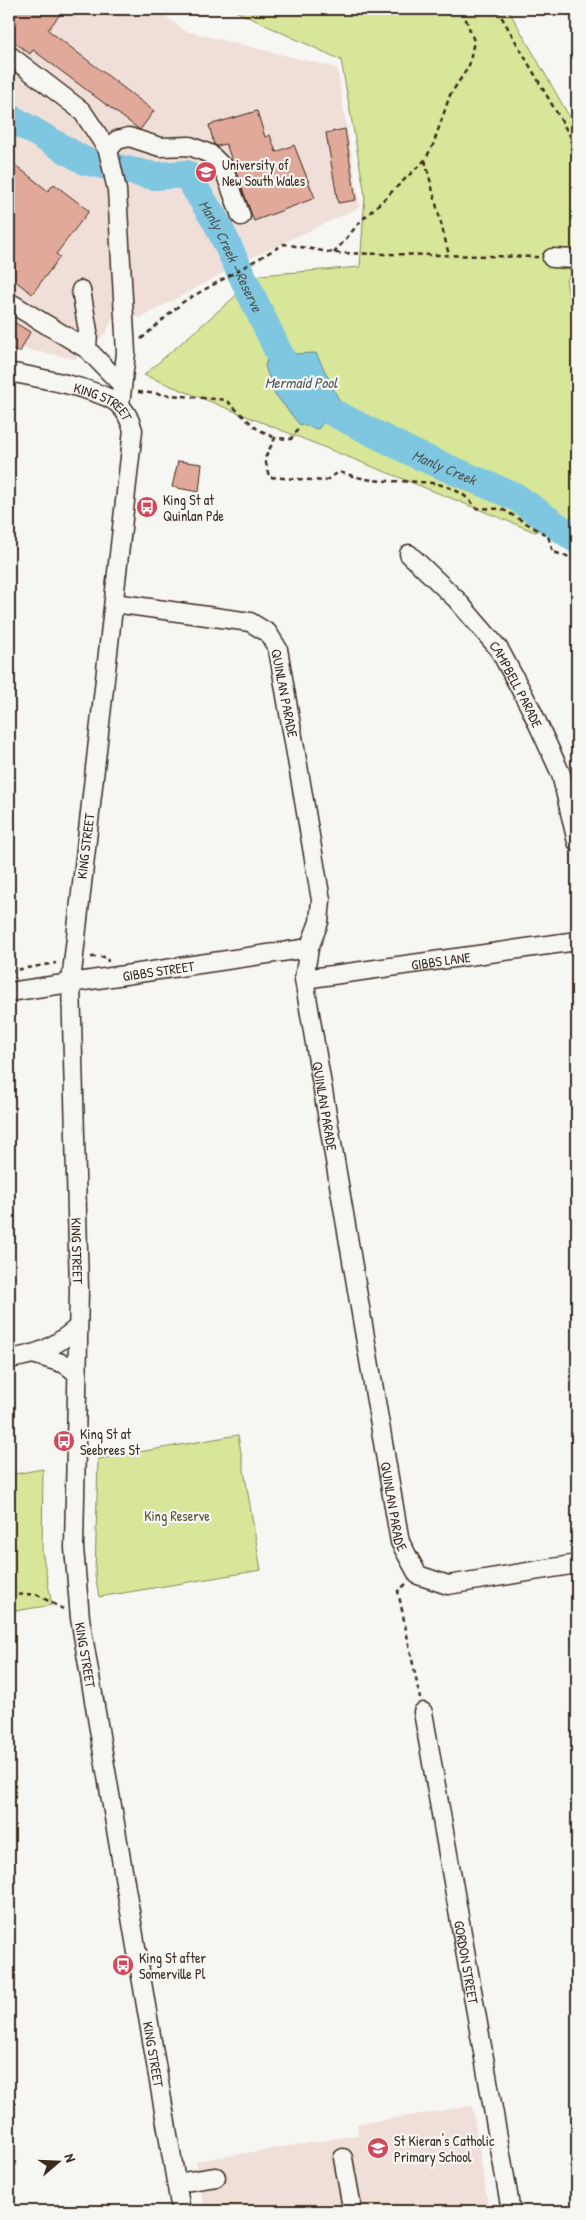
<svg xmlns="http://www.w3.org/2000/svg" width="586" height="2220" viewBox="0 0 586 2220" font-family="'Patrick Hand',sans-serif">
<rect width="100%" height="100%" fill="#f6f6f2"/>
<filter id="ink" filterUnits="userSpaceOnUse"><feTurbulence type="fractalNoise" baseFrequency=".02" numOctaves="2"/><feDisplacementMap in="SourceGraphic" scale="10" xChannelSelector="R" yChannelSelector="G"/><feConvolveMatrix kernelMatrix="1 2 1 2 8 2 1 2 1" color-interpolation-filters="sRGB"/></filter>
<g filter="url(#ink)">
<path fill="#f0dfd8" d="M9 9H156L185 31 337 68 360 207 253 257 140 318 117 309 106 333 75 359 9 346Z
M472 2106 489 2211H204L196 2161 358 2135 357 2124Z"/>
<path fill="#d8e699" stroke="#8a885c" d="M231 9H508L577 130V272L566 279 577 344V503L574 517 535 532 144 375 260 275 360 267 365 195 341 60Z
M238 1435 261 1570 99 1597 95 1575 98 1459Z
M43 1469 42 1551 52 1605 9 1612V1475Z"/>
<path fill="#7fc7e0" stroke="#648892" d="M316 353 340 402 318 429 299 424 274 393 265 366 268 355Z"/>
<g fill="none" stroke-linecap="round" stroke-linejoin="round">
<path stroke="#7fc7e0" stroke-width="28" id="s1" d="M9 117 85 161 154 176 186 174 217 223 289 374 308 400 417 455 516 497 577 540"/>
</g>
<path fill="#e1a99a" stroke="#3b2a1e" d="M9 9H64L48 30 154 111 140 130 33 50 30 54 9 38Z
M257 111 265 137 270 135 276 152 294 145 315 198 254 221 226 144 217 146 214 144 209 125Z
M345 129 356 200 338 203 326 133Z
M9 160 48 191 54 184 89 211 56 254 60 257 32 294 9 276Z
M9 319 30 332 20 352 9 349Z
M178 461 202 464 199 492 172 487Z"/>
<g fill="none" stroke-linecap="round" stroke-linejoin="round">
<g stroke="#3b2a1e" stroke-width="21">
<g id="minor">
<path d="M9 55 82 111 108 150 117 190 126 353 120 405"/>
<path d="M108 150 117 140 129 137 160 147 190 146 210 154 223 167 241 216"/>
<path d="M552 258 577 259"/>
<path d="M81 290 88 331 87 349"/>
<path d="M9 302 87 349 122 385"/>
<path id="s2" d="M9 372C33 377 105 389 120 406 127 412 130 421 133 430L71 982 79 1289 74 1548 80 1618 181 2211"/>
<path id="s3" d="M409 554 456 599 499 649 531 709 561 774 577 842"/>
<path id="s4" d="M114 603 250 622 268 633 278 649 321 900 319 922 309 948 304 979 400 1542 418 1575 448 1585 577 1564"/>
<path id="s5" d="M304 979 577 941"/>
<path id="s6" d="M9 992 309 948"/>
<path d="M36 1355 65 1364 77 1373"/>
<path d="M9 1359C41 1354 53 1348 78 1327"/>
<path id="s7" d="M423 1712 511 2211"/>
<path d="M343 2158 351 2202"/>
<path d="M177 2183 216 2177"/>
</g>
</g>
<path stroke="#3b2a1e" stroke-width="2.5" stroke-dasharray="5 4" stroke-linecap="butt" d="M497 9 577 148
M425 160 449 255
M334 253 360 222 425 160 433 145 450 95 469 66 474 41 462 9
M141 339 183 302 284 244 334 253 538 257
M138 392 226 400 256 428 275 438
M298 429 291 439 275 438 265 458 269 477 325 481 339 472C350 475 362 479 373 480 408 484 452 474 476 508L502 509 548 536 553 552 577 559
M91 957H107L108 962
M9 971 56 963
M406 1584 398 1591 420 1698
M9 1595 36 1594 63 1609"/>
<use href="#minor" stroke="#f6f6f2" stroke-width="18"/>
</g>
</g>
<defs>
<g id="university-disc" transform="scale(1.125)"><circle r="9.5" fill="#d1495b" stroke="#f6f6f2"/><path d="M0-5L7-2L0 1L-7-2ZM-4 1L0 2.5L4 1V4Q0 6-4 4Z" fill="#fff"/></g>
<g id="bus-disc" transform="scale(1.125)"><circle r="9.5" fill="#d1495b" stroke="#f6f6f2"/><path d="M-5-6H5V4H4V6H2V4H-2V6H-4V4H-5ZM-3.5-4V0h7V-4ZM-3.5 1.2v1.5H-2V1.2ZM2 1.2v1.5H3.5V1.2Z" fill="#fff"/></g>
<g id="school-disc" transform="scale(1.125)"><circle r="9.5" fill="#d1495b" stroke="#f6f6f2"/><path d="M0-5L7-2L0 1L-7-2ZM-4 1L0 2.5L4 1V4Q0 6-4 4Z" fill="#fff"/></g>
</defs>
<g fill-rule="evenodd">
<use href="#university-disc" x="206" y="172"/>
<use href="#bus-disc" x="147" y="507"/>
<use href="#bus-disc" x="64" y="1441"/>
<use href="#bus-disc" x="123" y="1965"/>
<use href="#school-disc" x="378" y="2148"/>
</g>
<g text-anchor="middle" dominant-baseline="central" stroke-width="4.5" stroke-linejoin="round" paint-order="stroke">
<g font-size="14" fill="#3b2a1e" stroke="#f6f6f2" text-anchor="start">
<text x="222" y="164">University of<tspan x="222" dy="16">New South Wales</tspan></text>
<text x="163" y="499">King St at<tspan x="163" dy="16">Quinlan Pde</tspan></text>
<text x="80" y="1433">King St at<tspan x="80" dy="16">Seebrees St</tspan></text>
<text x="139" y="1957">King St after<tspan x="139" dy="16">Somerville Pl</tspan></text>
<text x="394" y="2140">St Kieran's Catholic<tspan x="394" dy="16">Primary School</tspan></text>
</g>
<g font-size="14" fill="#3b2a1e" stroke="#f6f6f2">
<text stroke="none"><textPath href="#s2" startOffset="100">KING STREET</textPath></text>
<text stroke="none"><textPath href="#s3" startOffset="170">CAMPBELL PARADE</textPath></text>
<text transform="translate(285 693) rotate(79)">QUINLAN PARADE</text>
<text transform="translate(85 846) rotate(-83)">KING STREET</text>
<text stroke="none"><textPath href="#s5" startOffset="138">GIBBS LANE</textPath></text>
<text stroke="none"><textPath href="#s6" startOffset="151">GIBBS STREET</textPath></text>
<text stroke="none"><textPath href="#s4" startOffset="642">QUINLAN PARADE</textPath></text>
<text stroke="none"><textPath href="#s2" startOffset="969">KING STREET</textPath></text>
<text stroke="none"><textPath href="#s4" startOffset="1048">QUINLAN PARADE</textPath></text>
<text stroke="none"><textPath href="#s2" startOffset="1374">KING STREET</textPath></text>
<text stroke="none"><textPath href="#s7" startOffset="254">GORDON STREET</textPath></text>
<text stroke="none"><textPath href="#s2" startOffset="1779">KING STREET</textPath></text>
</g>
<g font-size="14" fill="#5a5037" stroke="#f6f6f2">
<text x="177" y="1515">King Reserve</text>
</g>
<g font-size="15" font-style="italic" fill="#4f5958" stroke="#f6f6f2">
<text stroke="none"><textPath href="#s1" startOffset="284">Manly Creek - Reserve</textPath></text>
<text x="301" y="382">Mermaid Pool</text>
<text stroke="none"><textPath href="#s1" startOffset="600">Manly Creek</textPath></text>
</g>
</g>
<rect width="586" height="2220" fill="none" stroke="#f6f6f2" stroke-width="30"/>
<rect x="15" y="15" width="556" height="2190" fill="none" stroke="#3b2a1e" stroke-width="2" filter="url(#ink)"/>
<g transform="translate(58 2162) rotate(71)" stroke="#f6f6f2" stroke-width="4" paint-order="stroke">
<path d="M0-4L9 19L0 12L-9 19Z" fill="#3b2a1e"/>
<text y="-8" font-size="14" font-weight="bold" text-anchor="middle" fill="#3b2a1e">N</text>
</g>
</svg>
